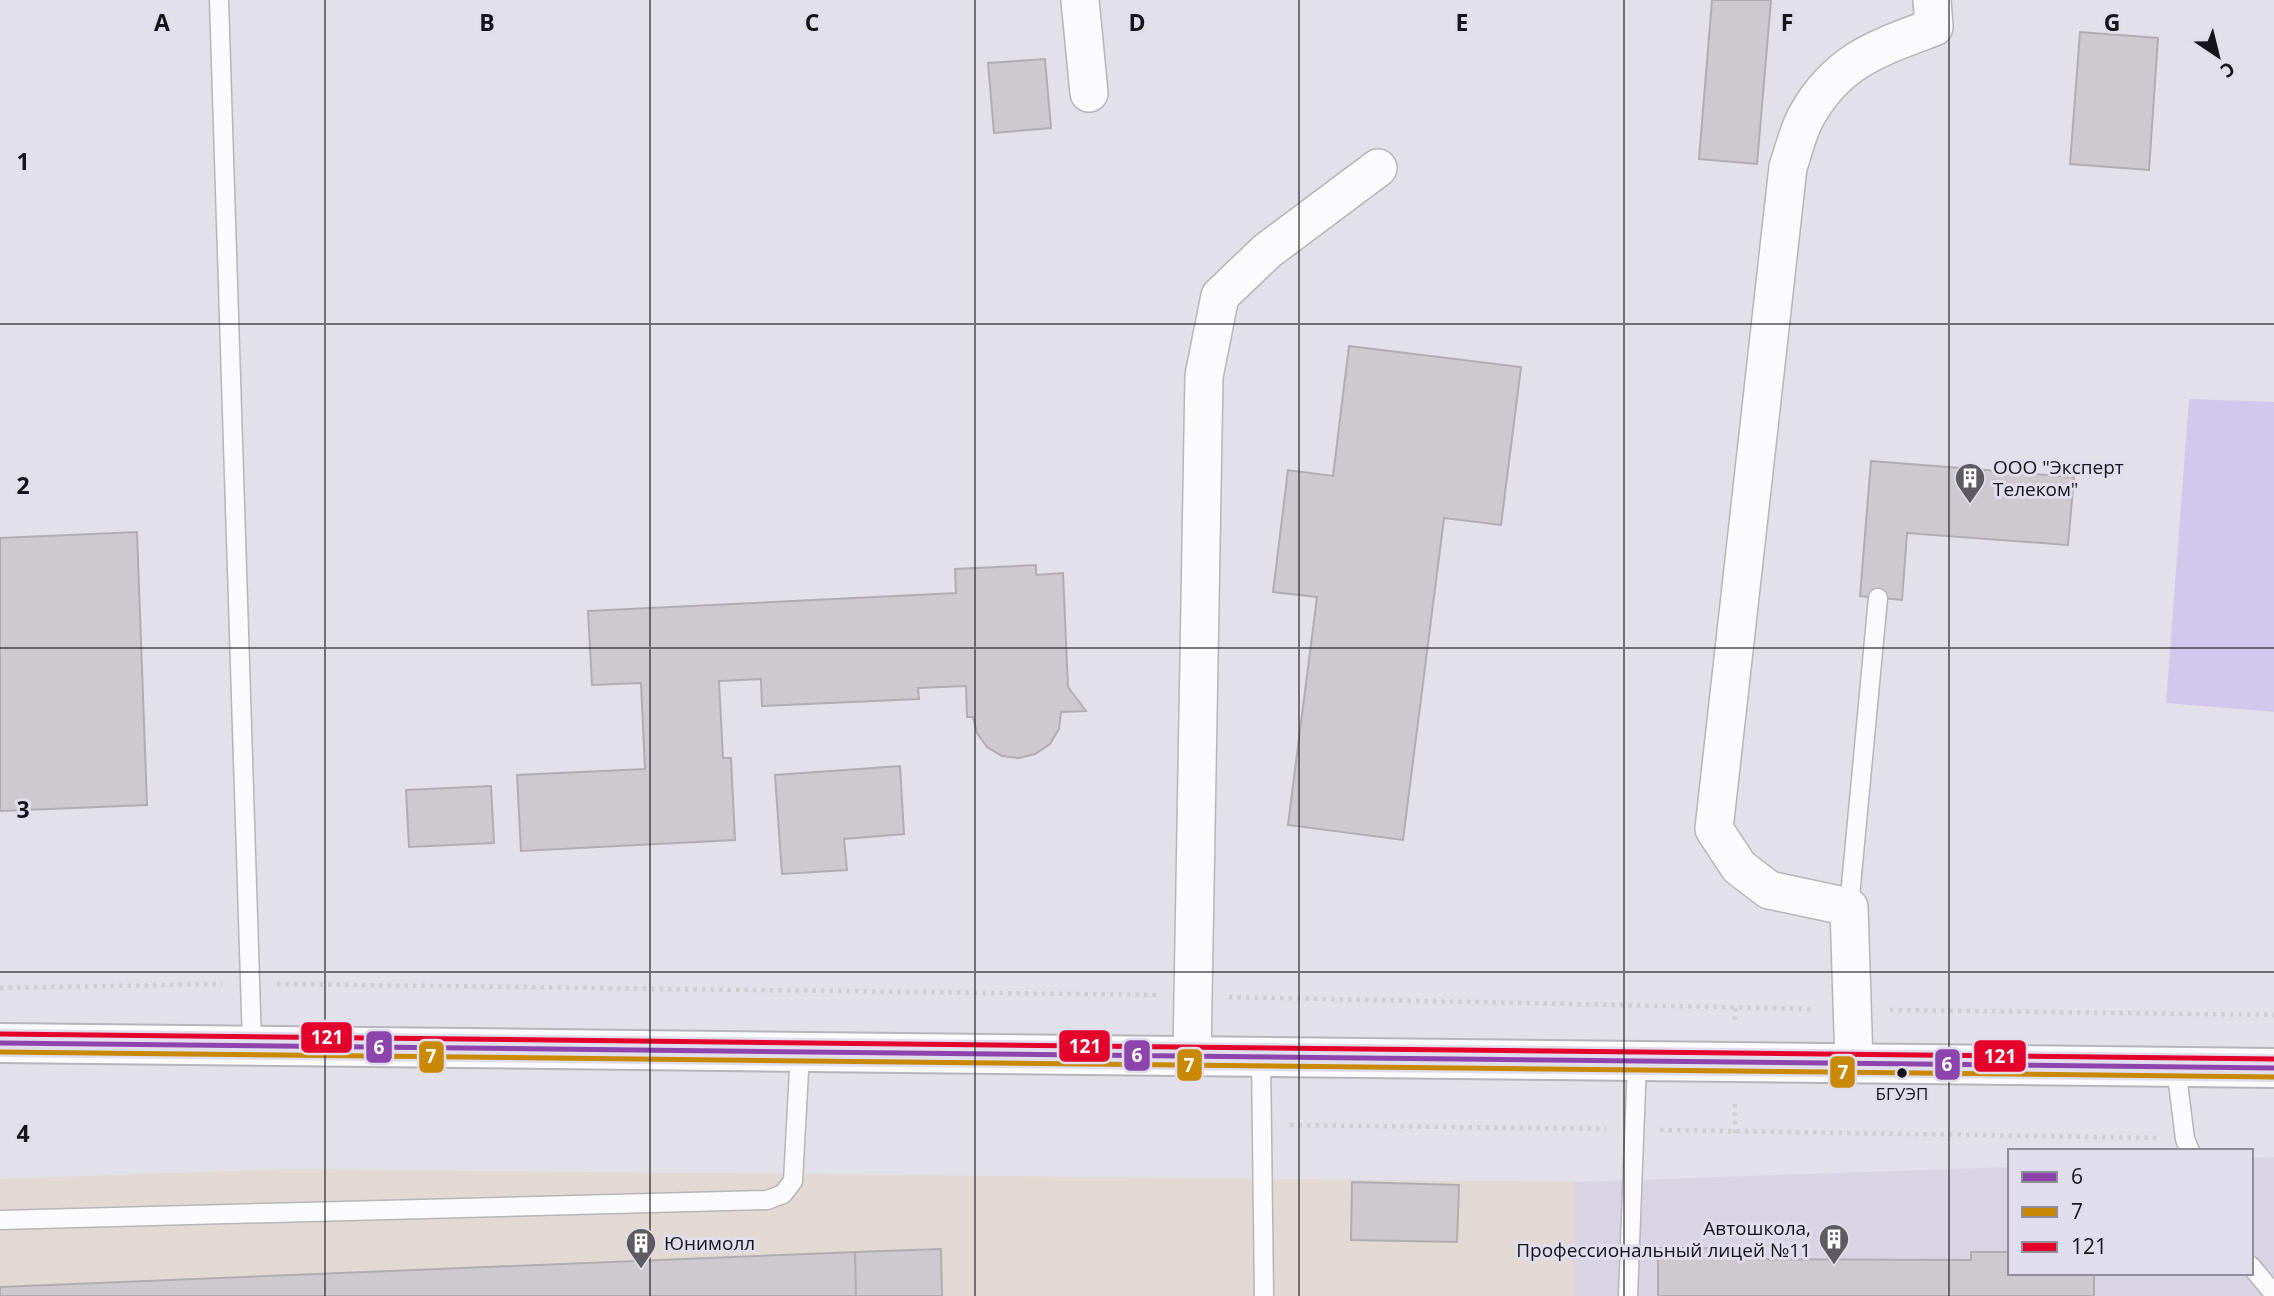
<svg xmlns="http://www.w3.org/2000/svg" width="2274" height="1296" viewBox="0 0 2274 1296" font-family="'Open Sans',sans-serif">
<rect width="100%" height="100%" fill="#e2e0e8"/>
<path fill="#e1d9d2" d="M292 1169 1574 1182V1296H0V1179Z"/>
<path fill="#d8d4e4" d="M2274 1157V1296H1574V1182L2010 1167V1273H2251V1158Z"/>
<path fill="#d2c8ed" d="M2189 399 2274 402V712L2166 703Z"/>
<path fill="#cdc9ce" stroke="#b0adb2" stroke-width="2" d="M1712 0H1771L1757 164 1699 159Z
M2080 32 2158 38 2149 170 2070 164Z
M1045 59 1051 128 994 133 988 63Z
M1349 346 1521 367 1501 525 1444 518 1403 840 1288 825 1317 597 1273 592 1288 470 1333 476Z
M1871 461 2074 477 2068 545 1907 533 1902 600 1860 596Z
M137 532 147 805 0 811V538Z
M1036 565V575L1063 573 1068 687 1086 711 1061 712 1059 729 1050 744 1035 754 1019 758 1002 756 987 747 977 733 973 717H967L966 686 918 688 919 699 762 706 761 679 719 681 723 758H731L735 840 521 851 517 775 645 769 641 683 592 685 588 611 956 593 955 569Z
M900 766 904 834 844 839 847 870 782 874 775 775Z
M491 786 494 843 409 847 406 790Z
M1352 1182 1459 1185 1457 1242 1351 1240Z
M1658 1248H1726V1259L1971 1260V1252H2010V1273H2094V1296H1658Z
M941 1249 942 1296H856L855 1252Z
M855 1252 856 1296H0V1287Z"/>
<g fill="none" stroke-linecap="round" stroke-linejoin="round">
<g stroke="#b6b5ba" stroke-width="21">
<path id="service" d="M219 0 252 1044
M1849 907 1878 598
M1261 1056 1264 1296
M2176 1067 2185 1139 2190 1151
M0 1220 767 1200 783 1194 793 1181 800 1052
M2251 1266 2274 1294
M1628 1296 1637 1061"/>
</g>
<g stroke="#b6b5ba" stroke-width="40">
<path id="minor" d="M1080 0 1089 93
M1192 1055 1204 376 1220 296 1267 251 1378 168
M1854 1063 1849 907 1769 890 1739 867 1714 829 1788 167C1794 150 1798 130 1807 115 1838 60 1878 48 1934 27L1932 0"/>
</g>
<g stroke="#b6b5ba" stroke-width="42">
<path id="primary" d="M0 1043 2274 1068"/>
</g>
<path stroke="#cfced1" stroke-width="4.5" stroke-dasharray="3.5 5" stroke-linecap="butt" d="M277 984 1157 995
M0 988 222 984
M1229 997 1815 1009
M1735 1008V1024
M1890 1010 2274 1015
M1290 1125 1606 1129
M1660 1130 2159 1138
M1735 1133V1099"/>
<use href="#service" stroke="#fbfafc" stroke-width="18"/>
<use href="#minor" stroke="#fbfafc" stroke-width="37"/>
<use href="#primary" stroke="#fbfafc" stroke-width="38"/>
<g stroke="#e0ddec" stroke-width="10">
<path id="bus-1" d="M0 1043 2274 1068"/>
</g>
<g stroke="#e0ddec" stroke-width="10">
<path id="bus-2" d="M0 1052 2274 1077"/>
</g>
<g stroke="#e0ddec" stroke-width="10">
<path id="bus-3" d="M0 1034 2274 1059"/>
</g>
<use href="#bus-1" stroke="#8e44ad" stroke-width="5"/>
<use href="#bus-2" stroke="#ca8905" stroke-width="5"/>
<use href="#bus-3" stroke="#e4002b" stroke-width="5"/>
</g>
<path fill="none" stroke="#151419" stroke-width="2" stroke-opacity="0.55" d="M325 0V1296M650 0V1296M975 0V1296M1299 0V1296M1624 0V1296M1949 0V1296M0 324H2274M0 648H2274M0 972H2274"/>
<defs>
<g id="building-pin" transform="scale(1.575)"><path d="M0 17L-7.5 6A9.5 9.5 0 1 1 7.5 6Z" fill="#5d5b61" stroke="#e0ddec"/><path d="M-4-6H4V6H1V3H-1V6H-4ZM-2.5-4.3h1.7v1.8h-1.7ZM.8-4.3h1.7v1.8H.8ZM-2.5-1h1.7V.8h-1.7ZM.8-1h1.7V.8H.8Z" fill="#fff"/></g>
</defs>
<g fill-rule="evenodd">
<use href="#building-pin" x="1970" y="478"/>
<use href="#building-pin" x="1834" y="1239"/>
<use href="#building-pin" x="641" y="1243"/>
</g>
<circle fill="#151419" stroke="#e0ddec" stroke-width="2.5" cx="1902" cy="1073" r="6"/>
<g text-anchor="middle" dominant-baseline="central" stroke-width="6" stroke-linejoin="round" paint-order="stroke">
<g font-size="17" fill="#151419" stroke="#e0ddec">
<text x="1902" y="1093">БГУЭП</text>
</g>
<g font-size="19" fill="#151419" stroke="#e0ddec" text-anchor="start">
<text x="1993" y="467">ООО "Эксперт<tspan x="1993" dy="22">Телеком"</tspan></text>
<text x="1811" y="1228" text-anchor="end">Автошкола,<tspan x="1811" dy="22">Профессиональный лицей №11</tspan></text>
<text x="664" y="1243">Юнимолл</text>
</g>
</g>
<g font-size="23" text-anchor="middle" font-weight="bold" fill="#151419" stroke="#e0ddec" stroke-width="6" stroke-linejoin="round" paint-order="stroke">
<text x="162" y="31">A</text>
<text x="487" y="31">B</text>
<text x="812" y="31">C</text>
<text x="1137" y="31">D</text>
<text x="1462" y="31">E</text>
<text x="1787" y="31">F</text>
<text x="2112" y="31">G</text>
<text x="23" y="170">1</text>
<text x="23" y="494">2</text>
<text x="23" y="818">3</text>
<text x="23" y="1142">4</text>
</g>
<g stroke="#e0ddec" stroke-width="2.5">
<rect x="300" y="1021" width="53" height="33" rx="7" fill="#e4002b"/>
<rect x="1058" y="1029" width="53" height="34" rx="7" fill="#e4002b"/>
<rect x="365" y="1030" width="28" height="34" rx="7" fill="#8e44ad"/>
<rect x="1123" y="1039" width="28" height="33" rx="7" fill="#8e44ad"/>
<rect x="1973" y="1039" width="54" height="34" rx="7" fill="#e4002b"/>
<rect x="418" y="1040" width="27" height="34" rx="7" fill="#ca8905"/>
<rect x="1934" y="1048" width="27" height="33" rx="7" fill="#8e44ad"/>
<rect x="1176" y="1048" width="27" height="34" rx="7" fill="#ca8905"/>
<rect x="1829" y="1055" width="27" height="34" rx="7" fill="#ca8905"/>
</g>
<g font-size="19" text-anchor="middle" font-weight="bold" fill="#fff">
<text x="327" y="1044">121</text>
<text x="1085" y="1053">121</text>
<text x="379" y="1054">6</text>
<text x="1137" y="1062">6</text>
<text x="2000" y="1063">121</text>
<text x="431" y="1063">7</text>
<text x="1947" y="1071">6</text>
<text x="1189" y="1072">7</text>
<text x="1843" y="1079">7</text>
</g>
<rect x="2008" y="1149" width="245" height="126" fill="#e0ddec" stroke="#8f8d98" stroke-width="2"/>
<rect x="2022" y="1172" width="35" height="10" fill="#8e44ad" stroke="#8f8d98" stroke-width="2"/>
<text x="2071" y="1184" font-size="21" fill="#151419">6</text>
<rect x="2022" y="1207" width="35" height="10" fill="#ca8905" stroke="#8f8d98" stroke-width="2"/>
<text x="2071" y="1219" font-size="21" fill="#151419">7</text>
<rect x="2022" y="1242" width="35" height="10" fill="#e4002b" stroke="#8f8d98" stroke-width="2"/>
<text x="2071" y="1254" font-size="21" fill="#151419">121</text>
<g transform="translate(2218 56) rotate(145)" stroke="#e0ddec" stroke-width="5" paint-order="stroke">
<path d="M0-5L12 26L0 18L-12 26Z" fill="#151419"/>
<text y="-10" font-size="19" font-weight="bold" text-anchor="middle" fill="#151419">С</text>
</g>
</svg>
